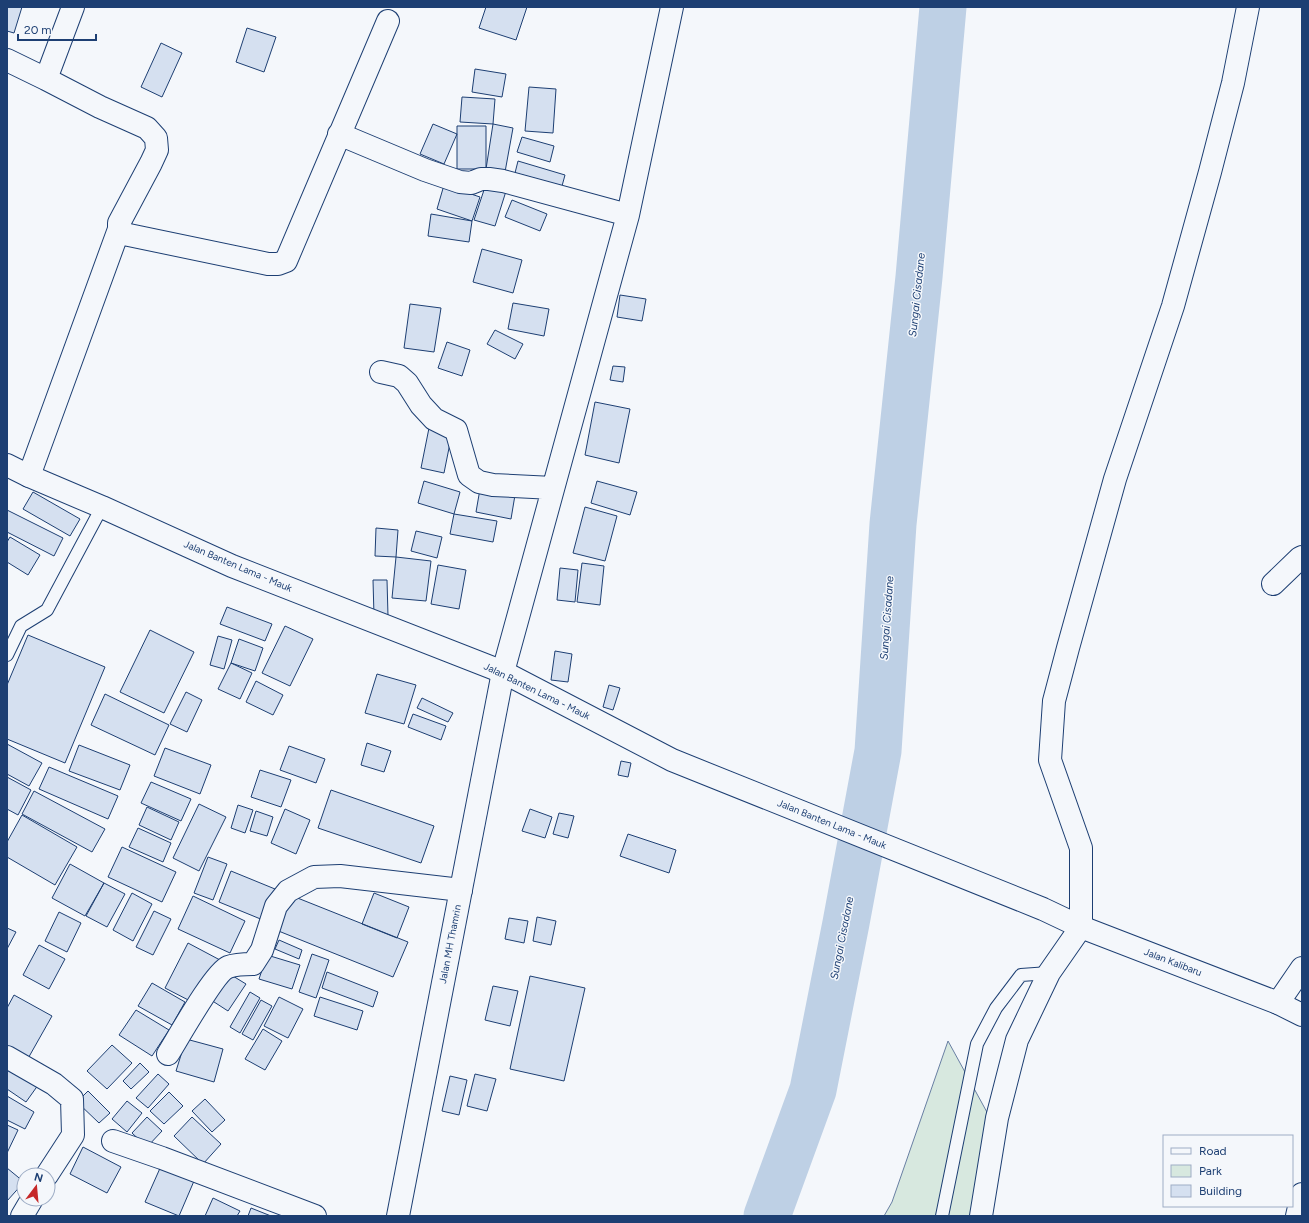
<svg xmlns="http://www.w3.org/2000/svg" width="1309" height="1223" viewBox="0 0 1309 1223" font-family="Figtree,sans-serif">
<rect width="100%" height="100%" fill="#f4f7fb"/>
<path fill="#d7e8df" stroke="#687fa3" d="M948 1041 994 1125 978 1216H884L892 1202Z"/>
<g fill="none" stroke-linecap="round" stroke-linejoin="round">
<path stroke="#bed0e5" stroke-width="47" d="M767 1216 813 1090 846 923 878 751 893 524 919 277 943 7"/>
</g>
<path fill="#d5e0f0" stroke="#1d3f73" d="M7 7H22L14 33 7 31Z
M486 7H527L516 40 479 28Z
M247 28 276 37 264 72 236 62Z
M161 43 182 53 162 97 141 87Z
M475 69 506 74 502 97 472 92Z
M529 87 556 89 553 133 525 131Z
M462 97 495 99 493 124 460 122Z
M433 124 457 134 444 164 420 154Z
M493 124 513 128 505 172 486 169Z
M457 126H486V169H457Z
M522 137 554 146 550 162 517 152Z
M518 161 565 175 562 186 515 173Z
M487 181 507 188 495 226 474 220Z
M444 185 480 197 472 221 437 209Z
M512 200 547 214 540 231 505 217Z
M431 214 472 221 469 242 428 236Z
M482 249 522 260 513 293 473 282Z
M620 295 646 299 642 321 617 317Z
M513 303 549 309 544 336 508 329Z
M410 304 441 308 434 352 404 348Z
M495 330 523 344 515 359 487 344Z
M447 342 470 350 462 376 438 368Z
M613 366 625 367 623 382 610 380Z
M595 402 630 409 619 463 585 455Z
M429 428 452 433 444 473 421 468Z
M424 481 460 492 454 514 418 503Z
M597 481 637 492 630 515 591 503Z
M480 489 515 495 511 519 476 512Z
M33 492 80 519 70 536 23 509Z
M585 507 617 516 605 561 573 553Z
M7 510 63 538 54 556 7 532Z
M454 514 497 521 493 542 450 534Z
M376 528 398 530 396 557 375 556Z
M416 531 442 537 437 558 411 551Z
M10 537 40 555 28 575 7 562V542Z
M396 557 431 561 426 601 392 598Z
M582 563 604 566 600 605 577 602Z
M438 565 466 570 459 609 431 604Z
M560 568 578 570 575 602 557 600Z
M373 580H387L388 616H374Z
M227 607 272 624 265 641 220 624Z
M285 626 313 639 290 686 262 673Z
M150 630 194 652 164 713 120 692Z
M28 635 105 667 65 763 7 739V685Z
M218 636 232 640 224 669 210 665Z
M239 639 263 648 255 671 231 663Z
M555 651 572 654 568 682 551 680Z
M231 663 252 673 240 699 218 689Z
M377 674 416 685 404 724 365 713Z
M256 681 283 695 273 715 246 702Z
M609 685 620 688 613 710 603 707Z
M186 692 202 700 187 732 170 724Z
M105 694 169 725 155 755 91 725Z
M422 698 453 713 448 722 417 708Z
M413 714 446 726 441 740 408 727Z
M367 743 391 751 384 772 361 765Z
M7 744 42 763 29 786 7 774Z
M79 745 130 765 120 790 69 771Z
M289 746 325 759 316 783 280 770Z
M165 748 211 765 200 794 154 776Z
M621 761 631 763 628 777 618 775Z
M49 767 118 796 108 819 39 789Z
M260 770 291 780 281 807 251 797Z
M7 777 31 790 18 815 7 809Z
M151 782 191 799 181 821 141 803Z
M331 790 434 826 421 863 318 828Z
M34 791 105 829 92 852 22 814Z
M199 804 226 817 199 871 173 858Z
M238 805 253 810 245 833 231 828Z
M147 807 179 822 171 840 139 825Z
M285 809 310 820 296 854 271 843Z
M530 809 552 817 545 838 522 831Z
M256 811 273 817 267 836 250 831Z
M559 813 574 816 568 838 553 834Z
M22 815 77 847 55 885 7 857V842Z
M138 828 171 843 163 862 129 847Z
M628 834 676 850 669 873 620 856Z
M122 847 176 872 162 902 108 877Z
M208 857 227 864 213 900 194 893Z
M70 864 104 883 85 916 52 898Z
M231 871 275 889 263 920 219 902Z
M104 883 125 894 107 927 86 916Z
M132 893 152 904 133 941 113 930Z
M374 893 409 907 397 938 362 924Z
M290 895 408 942 393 977 276 930Z
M193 896 245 921 230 953 178 929Z
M154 911 171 919 153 955 136 947Z
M59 912 81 923 67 952 45 941Z
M537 917 556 921 551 945 533 941Z
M509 918 528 921 524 943 505 939Z
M7 928 16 932 7 949Z
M279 940 302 950 299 959 275 949Z
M188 943 220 960 196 1004 165 988Z
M39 945 65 959 49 989 23 975Z
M312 954 329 960 316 998 299 992Z
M267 955 300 965 292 989 259 979Z
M327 972 378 992 373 1007 322 988Z
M228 973 246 984 228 1011 211 1000Z
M530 976 585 988 564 1081 510 1069Z
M152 983 185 1002 172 1025 138 1006Z
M493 986 518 991 510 1026 485 1020Z
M250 992 260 998 240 1033 230 1027Z
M14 995 52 1016 26 1062 7 1051V1008Z
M279 997 303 1009 288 1038 264 1026Z
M320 997 363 1011 357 1030 314 1016Z
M261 1000 272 1006 253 1040 242 1034Z
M136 1010 169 1030 152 1056 119 1035Z
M263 1029 282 1041 265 1070 245 1059Z
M186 1039 223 1049 214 1082 176 1071Z
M112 1045 132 1063 107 1089 87 1071Z
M13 1061 41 1081 26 1102 7 1089V1070Z
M140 1063 149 1072 131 1089 123 1081Z
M158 1074 169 1084 148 1108 136 1098Z
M475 1074 496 1079 487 1111 467 1106Z
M450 1076 467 1080 459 1115 442 1111Z
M88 1091 110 1113 99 1123 77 1102Z
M169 1092 183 1106 164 1124 150 1111Z
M7 1096 34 1112 25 1129 7 1120Z
M205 1099 225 1120 212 1132 192 1111Z
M127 1101 142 1113 127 1132 112 1119Z
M147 1117 162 1131 147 1147 132 1133Z
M192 1117 221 1144 203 1164 174 1136Z
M7 1125 18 1130 7 1153Z
M83 1147 121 1167 107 1193 70 1174Z
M161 1166 194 1181 179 1216 145 1202Z
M7 1168 24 1182 7 1201Z
M213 1198 240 1211 237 1216H205Z
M251 1208 271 1216H248Z"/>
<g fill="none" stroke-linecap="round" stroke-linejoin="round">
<g stroke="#1d3f73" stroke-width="14">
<path id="lane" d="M7 655 21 626 47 610 102 507
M942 1216 977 1044 996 1008 1021 975 1049 973"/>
</g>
<g stroke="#1d3f73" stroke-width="24">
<path id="street" d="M73 7 46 79 100 107 147 128 156 138 157 150 151 163 119 223V229L124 234 268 264H278L286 261 388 21
M7 60 46 79
M339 134 425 170 460 182 471 183 481 179H489L503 181 628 215
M381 372 399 376 407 383 421 405 434 419 456 430 469 475 479 482 493 485 553 488
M29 476 119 229
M1273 584 1300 558 1302 557
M503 672 628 215 672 7
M1278 1003 1302 968
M168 1054C178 1038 215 972 228 967 236 964 245 964 253 964L262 950 276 906 288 891 314 877 340 876 461 890
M7 1057 54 1084 72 1099 73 1135 47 1175
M113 1141 162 1158 315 1216
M22 1216 32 1199
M981 1216 997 1118 1017 1040 1049 973 1081 927V848L1050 760 1054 701 1068 648 1115 479 1173 306 1210 172 1233 83 1248 7
M1297 1216 1302 1194"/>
</g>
<g stroke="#1d3f73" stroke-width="24">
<path id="secondary" d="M398 1216 503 672"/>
</g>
<g stroke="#1d3f73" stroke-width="24">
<path id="primary" d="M7 465 29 476 102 507 232 566 503 672 672 760 1043 909 1081 927 1278 1003 1302 1015"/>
</g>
<use href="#lane" stroke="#f4f7fb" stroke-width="12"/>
<use href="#street" stroke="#f4f7fb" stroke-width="22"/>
<use href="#secondary" stroke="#f4f7fb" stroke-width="22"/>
<use href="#primary" stroke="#f4f7fb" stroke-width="22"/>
</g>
<g text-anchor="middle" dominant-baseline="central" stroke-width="3" stroke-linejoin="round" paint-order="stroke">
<g font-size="10" fill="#1d3f73" stroke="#f4f7fb">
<text transform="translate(238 566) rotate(23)">Jalan Banten Lama - Mauk</text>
<text transform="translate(537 691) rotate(26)">Jalan Banten Lama - Mauk</text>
<text transform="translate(832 824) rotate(22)">Jalan Banten Lama - Mauk</text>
<text transform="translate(450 944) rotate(-79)">Jalan MH Thamrin</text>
<text transform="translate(1173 962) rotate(21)">Jalan Kalibaru</text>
</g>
<g font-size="11" font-style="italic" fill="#1d3f73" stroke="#f4f7fb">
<text transform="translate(917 295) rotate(-84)">Sungai Cisadane</text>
<text transform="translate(887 618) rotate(-86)">Sungai Cisadane</text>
<text transform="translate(842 938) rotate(-79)">Sungai Cisadane</text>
</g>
</g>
<rect width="1309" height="1223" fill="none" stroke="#1d3f73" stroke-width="16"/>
<rect x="1163" y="1135" width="130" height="72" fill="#f4f7fb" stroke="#9eadc5"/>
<rect x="1171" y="1148" width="20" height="6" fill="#f4f7fb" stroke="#9eadc5"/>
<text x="1199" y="1155" font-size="12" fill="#1d3f73">Road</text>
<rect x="1171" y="1165" width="20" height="12" fill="#d7e8df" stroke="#9eadc5"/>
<text x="1199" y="1175" font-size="12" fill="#1d3f73">Park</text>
<rect x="1171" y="1185" width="20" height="12" fill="#d5e0f0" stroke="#9eadc5"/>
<text x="1199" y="1195" font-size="12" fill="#1d3f73">Building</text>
<g transform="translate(36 1187) rotate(16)"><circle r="19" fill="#f4f7fb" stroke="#9eadc5"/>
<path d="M0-3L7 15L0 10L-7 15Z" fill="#c62828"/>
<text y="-6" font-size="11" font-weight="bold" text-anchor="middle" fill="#1d3f73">N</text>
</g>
<path d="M18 34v6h78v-6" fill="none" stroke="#1d3f73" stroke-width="2"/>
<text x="24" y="34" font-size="12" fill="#1d3f73" stroke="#f4f7fb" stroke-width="3" paint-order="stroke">20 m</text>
</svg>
